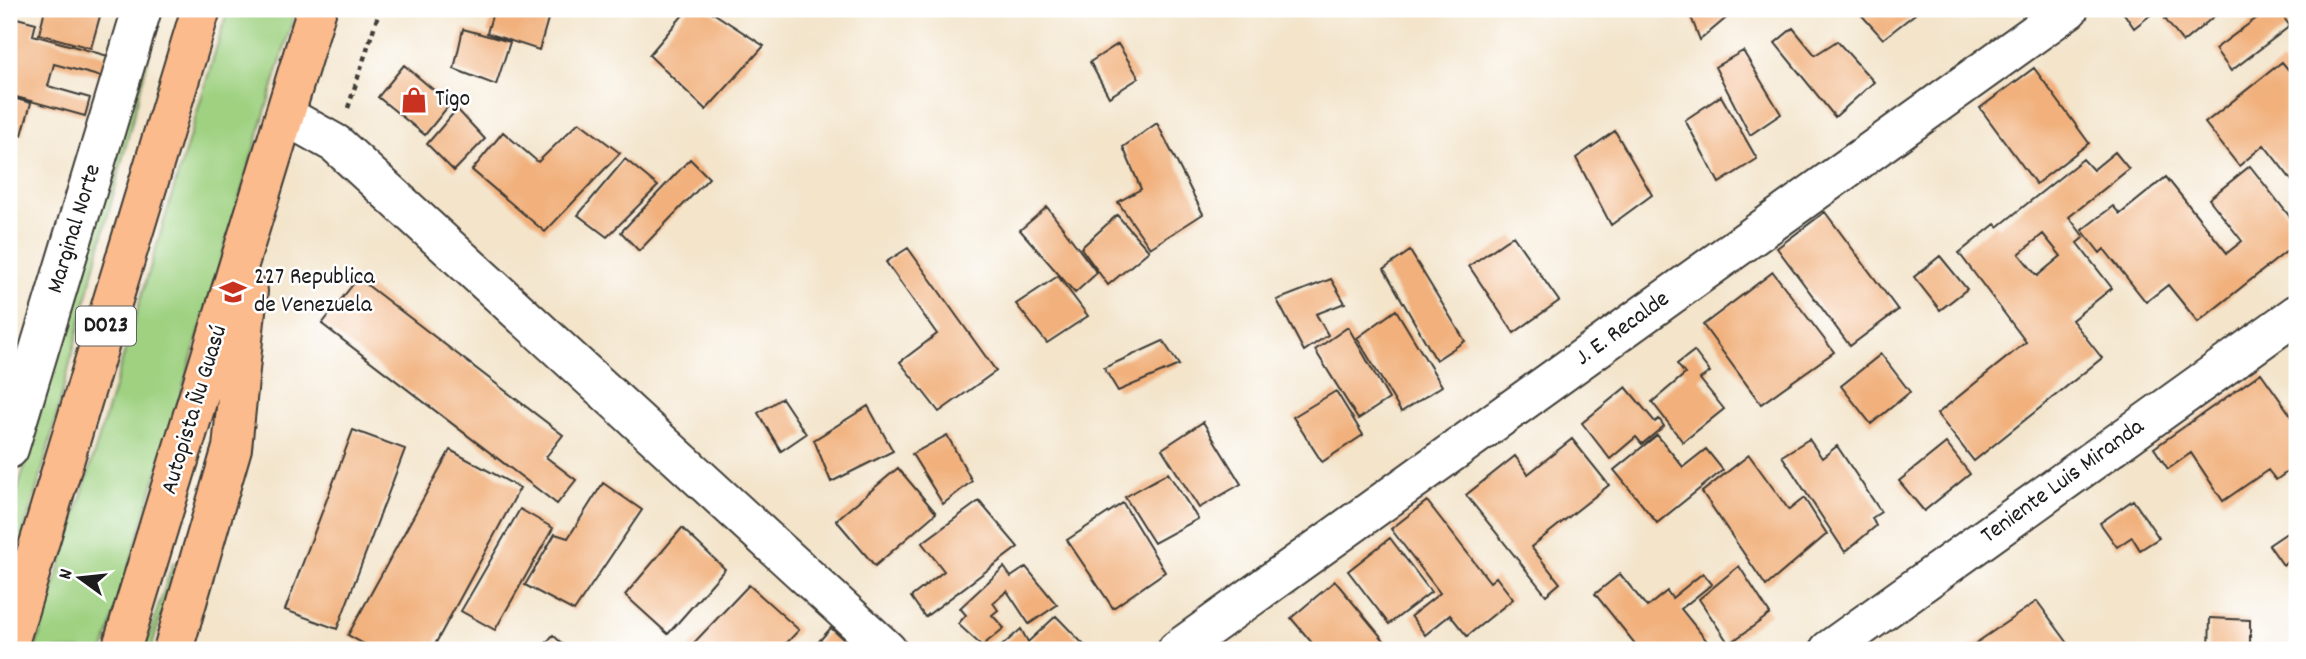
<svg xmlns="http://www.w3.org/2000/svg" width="2306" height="659" viewBox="0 0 2306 659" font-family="Dekko,sans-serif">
<rect width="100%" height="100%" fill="#fff"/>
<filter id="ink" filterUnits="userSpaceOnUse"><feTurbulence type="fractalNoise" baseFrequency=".0143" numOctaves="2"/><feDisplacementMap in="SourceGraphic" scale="14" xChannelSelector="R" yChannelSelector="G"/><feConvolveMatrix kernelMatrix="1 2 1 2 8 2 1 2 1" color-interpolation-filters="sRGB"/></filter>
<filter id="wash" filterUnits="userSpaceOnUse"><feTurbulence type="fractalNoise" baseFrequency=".00686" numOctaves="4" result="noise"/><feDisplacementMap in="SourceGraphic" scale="28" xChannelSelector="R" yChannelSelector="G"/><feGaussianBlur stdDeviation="1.57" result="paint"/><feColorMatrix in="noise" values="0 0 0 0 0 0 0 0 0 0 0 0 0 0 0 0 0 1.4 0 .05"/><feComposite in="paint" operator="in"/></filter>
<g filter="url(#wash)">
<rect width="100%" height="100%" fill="#f3e4ca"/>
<path fill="#9fd181" stroke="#5e764e" stroke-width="2" d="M155 9H161L43 468 9 580V521Z
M228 9H296L104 650H35Z
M173 562 175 566 151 650H144Z"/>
<g id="blocks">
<path fill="#f1b07b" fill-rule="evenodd" d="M45 9H102L91 48 39 34Z
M494 9 548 19 539 50 487 33Z
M688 9H707L764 46 706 110 649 55Z
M1688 9H1737L1700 40Z
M1856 9H1900L1903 13 1912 9 1915 14 1883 39Z
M2121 9H2158L2134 28Z
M2177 9H2223L2183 42 2165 19Z
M2269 9H2277L2290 26 2231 71 2215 49Z
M9 16 36 23 33 35 108 56 102 77 54 64 48 86 90 98 85 116 9 95Z
M1793 28 1815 55 1837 41 1874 82 1835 117 1775 43Z
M463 29 510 42 496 85 454 69Z
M1118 44 1139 78 1109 97 1090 62Z
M1743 51 1781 114 1750 135 1715 67Z
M2282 62 2297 80V187L2264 145 2239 166 2205 123Z
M404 65 450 104 425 135 378 97Z
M2034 68 2089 143 2036 184 1980 108Z
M1721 96 1757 159 1719 183 1685 120Z
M9 97 31 103 22 135 9 131Z
M457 109 485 139 454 171 427 144Z
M579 122 620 153 545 232 472 170 503 132 538 162Z
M1157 123 1203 214 1150 248 1118 202 1141 189 1123 147Z
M1615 131 1652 195 1611 225 1576 158Z
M2115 152 2129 169 2069 217 2084 237 2077 243 2112 288 2072 320 2102 358 1974 461 1937 414 2026 342 1959 253 1995 224 1998 227 2083 159 2093 170ZM2043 234 2061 256 2037 276 2019 254Z
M625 159 658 186 607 237 578 215Z
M690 159 709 178 639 251 621 232Z
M2250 166 2297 226V243L2198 322 2168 285 2146 302 2104 249 2100 253 2082 230 2113 206 2120 214 2166 177 2227 253 2242 241 2209 199Z
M1047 207 1097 273 1075 293 1020 230Z
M1825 212 1898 310 1850 346 1777 248Z
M1117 215 1149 251 1108 285 1081 248Z
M1513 236 1559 301 1514 333 1469 266Z
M908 248 996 371 939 412 900 362 937 334 886 262Z
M1410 251 1465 341 1436 360 1384 269Z
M1940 256 1967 289 1940 310 1914 277Z
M1773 272 1834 352 1761 404 1703 325Z
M1058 276 1088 316 1047 343 1016 304Z
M358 278 563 435 546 457 576 480 557 504 322 324Z
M1331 279 1345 303 1316 314 1328 335 1304 351 1277 300Z
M1396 310 1442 386 1401 412 1357 338Z
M1348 327 1389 399 1358 419 1315 350Z
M1163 341 1179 365 1118 391 1104 368Z
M1694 351 1710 372 1700 379 1724 409 1683 442 1652 402 1685 374 1677 364Z
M1881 354 1910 392 1871 424 1841 386Z
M2261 373 2297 424V465L2276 480 2268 470 2223 501 2191 453 2168 469 2154 448Z
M1626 387 1655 422 1659 419 1664 426 1642 444 1636 437 1610 459 1582 423Z
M1336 391 1363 435 1322 462 1293 417Z
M782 398 806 434 781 451 758 413Z
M868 406 893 451 831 482 814 440Z
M1203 422 1241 484 1199 508 1162 449Z
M353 430 405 449 337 629 285 610Z
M947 435 972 481 943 504 912 454Z
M1657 435 1683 467 1706 449 1723 470 1657 523 1614 470Z
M1572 439 1609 485 1531 547 1560 583 1546 595 1466 495 1515 456 1528 474Z
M1809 439 1822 458 1837 446 1881 512 1872 518 1876 526 1845 552 1782 456Z
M1946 443 1970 474 1924 511 1899 481Z
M450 450 520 488 432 650H375L348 635Z
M1749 455 1789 510 1804 498 1827 534 1766 586 1702 492Z
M898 468 936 513 875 566 836 520Z
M1168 473 1198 519 1154 543 1125 497Z
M603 483 642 510 574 611 525 585 555 534 568 538Z
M2133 500 2159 538 2140 550 2132 537 2117 547 2100 523Z
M979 501 1018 547 925 617 911 597 944 571 922 543Z
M1427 501 1490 582 1496 577 1513 599 1467 636 1450 615 1425 635 1411 616 1440 593 1391 529Z
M1123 503 1165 572 1113 608 1067 540Z
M520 509 553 528 495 630 461 611Z
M2297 526V555L2283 565 2269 545Z
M682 528 725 569 668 634 625 595Z
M1390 538 1431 592 1389 624 1348 571Z
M1739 566 1770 614 1729 644 1699 599Z
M1004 567 1011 577 1026 567 1057 605 1029 624 1007 591 993 603 998 610 992 615 1004 628 982 646 958 624 966 615 960 608Z
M1703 573 1712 584 1681 609 1707 641 1696 650H1640L1595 594 1620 574 1647 607 1667 591 1672 598Z
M1335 581 1392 650H1318L1291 618Z
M749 585 799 630 780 650H687Z
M2037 601 2073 650H1966Z
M1056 616 1089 650H997L1021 629 1028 642Z
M2210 618 2250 620V650H2209Z
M831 628 855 650H811Z
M553 635 569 650H540Z"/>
</g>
</g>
<g filter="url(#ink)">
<use href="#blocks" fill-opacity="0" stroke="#3c3a36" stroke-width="2"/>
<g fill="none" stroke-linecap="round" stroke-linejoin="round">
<g stroke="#3c3a36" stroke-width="42">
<path id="minor" d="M286 116 336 144 887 650
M9 449 142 9
M1177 650 2069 9
M1829 650 2297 314"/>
</g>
<g stroke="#3c3a36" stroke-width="42">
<path id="motorway" d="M9 643 201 9
M121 650 317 9
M173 650 232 448 248 291"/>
</g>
<path stroke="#3c3a36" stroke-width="4.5" stroke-dasharray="5 5" stroke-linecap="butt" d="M348 108 380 9"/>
<use href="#minor" stroke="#fff" stroke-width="38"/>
<use href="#motorway" stroke="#fbbb8c" stroke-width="38"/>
</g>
</g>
<defs>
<g id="shop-bare" transform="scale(2.1)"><path d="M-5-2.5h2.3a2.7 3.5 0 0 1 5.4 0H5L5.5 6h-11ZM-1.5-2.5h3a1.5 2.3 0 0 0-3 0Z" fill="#c8321e" stroke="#fff" stroke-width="2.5" paint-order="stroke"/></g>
<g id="school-bare" transform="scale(2.1)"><path d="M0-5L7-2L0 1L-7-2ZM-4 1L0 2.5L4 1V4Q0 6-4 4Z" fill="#c8321e" stroke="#fff" stroke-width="2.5" paint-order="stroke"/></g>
</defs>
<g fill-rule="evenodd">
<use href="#shop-bare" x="414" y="100"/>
<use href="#school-bare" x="233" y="292"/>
</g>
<g text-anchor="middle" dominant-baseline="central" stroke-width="5" stroke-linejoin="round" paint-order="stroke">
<rect fill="#fff" stroke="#606060" stroke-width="2" x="76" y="306.5" width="60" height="39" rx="5"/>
<g font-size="23" font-weight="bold" fill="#1c1c1c">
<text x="106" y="326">D023</text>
</g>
<g font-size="24" fill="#1c1c1c" stroke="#fff" text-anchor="start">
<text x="435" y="100">Tigo</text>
<text x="254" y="278">227 Republica<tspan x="254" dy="28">de Venezuela</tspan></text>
</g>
<g font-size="24" fill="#1c1c1c" stroke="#fff">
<text transform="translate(75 229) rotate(-73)">Marginal Norte</text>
<text transform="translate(1623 329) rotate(-36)">J. E. Recalde</text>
<text transform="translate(195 410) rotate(-73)">Autopista Ñu Guasú</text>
<text transform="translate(2063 482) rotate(-36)">Teniente Luis Miranda</text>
</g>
</g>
<rect width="2306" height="659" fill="none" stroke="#fff" stroke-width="35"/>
<g transform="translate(80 578) rotate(285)" stroke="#ffffff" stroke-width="5" paint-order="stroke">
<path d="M0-5L12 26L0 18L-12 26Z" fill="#1c1c1c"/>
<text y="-10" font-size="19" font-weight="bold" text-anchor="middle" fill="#1c1c1c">N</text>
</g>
</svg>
